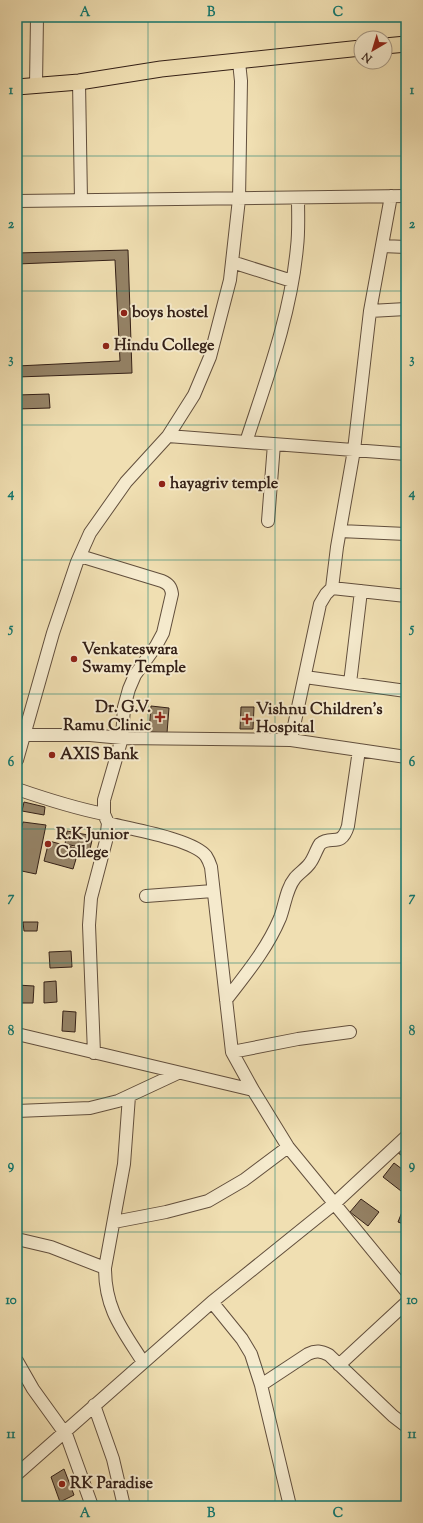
<svg xmlns="http://www.w3.org/2000/svg" width="423" height="1523" viewBox="0 0 423 1523" font-family="'Sorts Mill Goudy',serif">
<rect width="100%" height="100%" fill="#f0dfb2"/>
<filter id="stains"><feTurbulence type="fractalNoise" baseFrequency=".005" numOctaves="4"/><feColorMatrix values="0 0 0 0 .2 0 0 0 0 .09 0 0 0 0 .02 0 0 0 .5 -.17"/></filter>
<radialGradient id="worn" r=".72"><stop offset=".6" stop-color="#630" stop-opacity="0"/><stop offset="1" stop-color="#630" stop-opacity=".3"/></radialGradient>
<path fill="#958367" stroke="#331f16" d="M128 250 132 373 17 377V366L120 361 115 260 17 264V253Z
M49 394 50 408 17 409V395Z
M151 706 169 708 167 733 149 732Z
M241 707H254L253 729H240Z
M24 802 45 807 44 815 22 811Z
M23 822 46 825 36 874 17 870V847Z
M67 831 93 836 90 849 65 844Z
M49 841 79 849 73 869 44 861Z
M23 922H38L37 931H24Z
M71 951 72 967 50 968 49 952Z
M56 981 57 1002 44 1003V982Z
M17 985 34 986 33 1003H17Z
M63 1011 76 1012 75 1032 62 1031Z
M406 1141V1159L397 1152Z
M394 1163 406 1172V1184L401 1191 383 1177Z
M361 1199 379 1212 368 1226 350 1212Z
M406 1202V1225L398 1222Z
M64 1469 74 1495 60 1502 51 1477Z"/>
<g fill="none" stroke-linecap="round" stroke-linejoin="round">
<g stroke="#624f3d" stroke-width="14">
<path id="minor" d="M79 82 81 200
M36 85 37 17
M17 201 406 196
M382 246 406 247
M232 262 292 281
M370 311 406 309
M168 436 406 454
M246 442C267 378 291 314 297 247 299 231 298 214 298 198
M268 521 274 444
M340 531 406 534
M80 556 162 581C169 584 171 587 172 594L163 633 156 646 135 675 129 689 124 707 122 738 104 800V814L108 823 106 841 91 898 89 925 94 1053
M332 588 337 547 354 450 370 311 391 196
M305 677 406 691
M350 683 361 591
M17 735H90L122 738 291 740 406 757
M291 740 320 604 326 594 332 588 406 596
M17 760 53 633 77 562 90 533 126 482 168 436 194 395 210 357 230 280 239 199 241 81 239 62
M17 789C46 799 74 808 104 814
M108 823C129 829 193 839 206 856 208 859 210 864 211 867L232 1052 253 1090
M146 896 213 891
M226 1000C246 974 267 949 280 918 285 905 286 889 295 878 299 873 306 869 310 863 314 858 316 850 320 844 331 834 341 849 348 826L359 750
M17 1034 253 1090 288 1147 406 1291
M232 1052 298 1039 350 1032
M129 1096 124 1164 105 1268C105 1309 122 1329 143 1362
M17 1111 90 1108 118 1101 178 1073
M114 1222 166 1212 208 1201 244 1180 288 1147
M17 1239 51 1247 105 1268
M212 1302 242 1339 251 1354 261 1385 290 1506
M17 1361 33 1389 64 1432
M339 1365 406 1303
M261 1385 308 1354C316 1350 321 1351 329 1355L393 1416 406 1426
M94 1405 113 1459 124 1506
M65 1431 92 1506
M17 1474 212 1302 335 1203 406 1137"/>
</g>
<g stroke="#331f16" stroke-width="17">
<path id="major" d="M385 46 406 44
M17 87 79 82 161 69 361 48"/>
</g>
<use href="#minor" stroke="#f5eacd" stroke-width="12"/>
<use href="#major" stroke="#f0dfb2" stroke-width="15"/>
</g>
<path fill="none" stroke="#0f766e" stroke-width="1" stroke-opacity="0.55" d="M148 17V1506M275 17V1506M17 156H406M17 291H406M17 425H406M17 560H406M17 694H406M17 829H406M17 963H406M17 1098H406M17 1232H406M17 1367H406"/>
<g fill="#8f2418" stroke="#f5eacd" stroke-width="1.5">
<circle cx="124" cy="313" r="4"/>
<circle cx="106" cy="346" r="4"/>
<circle cx="162" cy="484" r="4"/>
<circle cx="74" cy="659" r="4"/>
<path d="M158 711h4v4h4v4h-4v4h-4v-4h-4v-4h4z"/>
<path d="M245 713h4v4h4v4h-4v4h-4v-4h-4v-4h4z"/>
<circle cx="52" cy="755" r="4"/>
<circle cx="48" cy="844" r="4"/>
<circle cx="62" cy="1484" r="4"/>
</g>
<g text-anchor="middle" dominant-baseline="central" stroke-width="4" stroke-linejoin="round" paint-order="stroke">
<g font-size="16" font-weight="bold" fill="#331f16" stroke="#f5eacd" text-anchor="start">
<text x="132" y="313">boys hostel</text>
<text x="114" y="346">Hindu College</text>
<text x="170" y="484">hayagriv temple</text>
<text x="82" y="650">Venkateswara<tspan x="82" dy="18">Swamy Temple</tspan></text>
<text x="151" y="708" text-anchor="end">Dr. G.V.<tspan x="151" dy="18">Ramu Clinic</tspan></text>
<text x="256" y="710">Vishnu Children's<tspan x="256" dy="18">Hospital</tspan></text>
<text x="60" y="755">AXIS Bank</text>
<text x="56" y="835">R.K Junior<tspan x="56" dy="18">College</tspan></text>
<text x="70" y="1484">RK Paradise</text>
</g>
</g>
<rect width="423" height="1523" fill="none" stroke="#f0dfb2" stroke-width="44"/>
<g transform="translate(373 50) rotate(218)"><circle r="19" fill="#f5eacd" stroke="#a79984"/>
<path d="M0-3L7 15L0 10L-7 15Z" fill="#8f2418"/>
<text y="-6" font-size="11" font-weight="bold" text-anchor="middle" fill="#331f16">N</text>
</g>
<rect x="22" y="22" width="379" height="1479" fill="none" stroke="#0f766e" stroke-width="1.5"/>
<g font-size="13" text-anchor="middle" font-weight="bold" fill="#0f766e">
<text x="85" y="16">A</text>
<text x="211" y="16">B</text>
<text x="338" y="16">C</text>
<text x="11" y="94">1</text>
<text x="412" y="94">1</text>
<text x="11" y="228">2</text>
<text x="412" y="228">2</text>
<text x="11" y="363">3</text>
<text x="412" y="363">3</text>
<text x="11" y="497">4</text>
<text x="412" y="497">4</text>
<text x="11" y="632">5</text>
<text x="412" y="632">5</text>
<text x="11" y="766">6</text>
<text x="412" y="766">6</text>
<text x="11" y="901">7</text>
<text x="412" y="901">7</text>
<text x="11" y="1035">8</text>
<text x="412" y="1035">8</text>
<text x="11" y="1169">9</text>
<text x="412" y="1169">9</text>
<text x="11" y="1304">10</text>
<text x="412" y="1304">10</text>
<text x="11" y="1438">11</text>
<text x="412" y="1438">11</text>
<text x="85" y="1517">A</text>
<text x="211" y="1517">B</text>
<text x="338" y="1517">C</text>
</g>
<rect width="100%" height="100%" filter="url(#stains)"/>
<rect width="100%" height="100%" fill="url(#worn)"/>
</svg>
